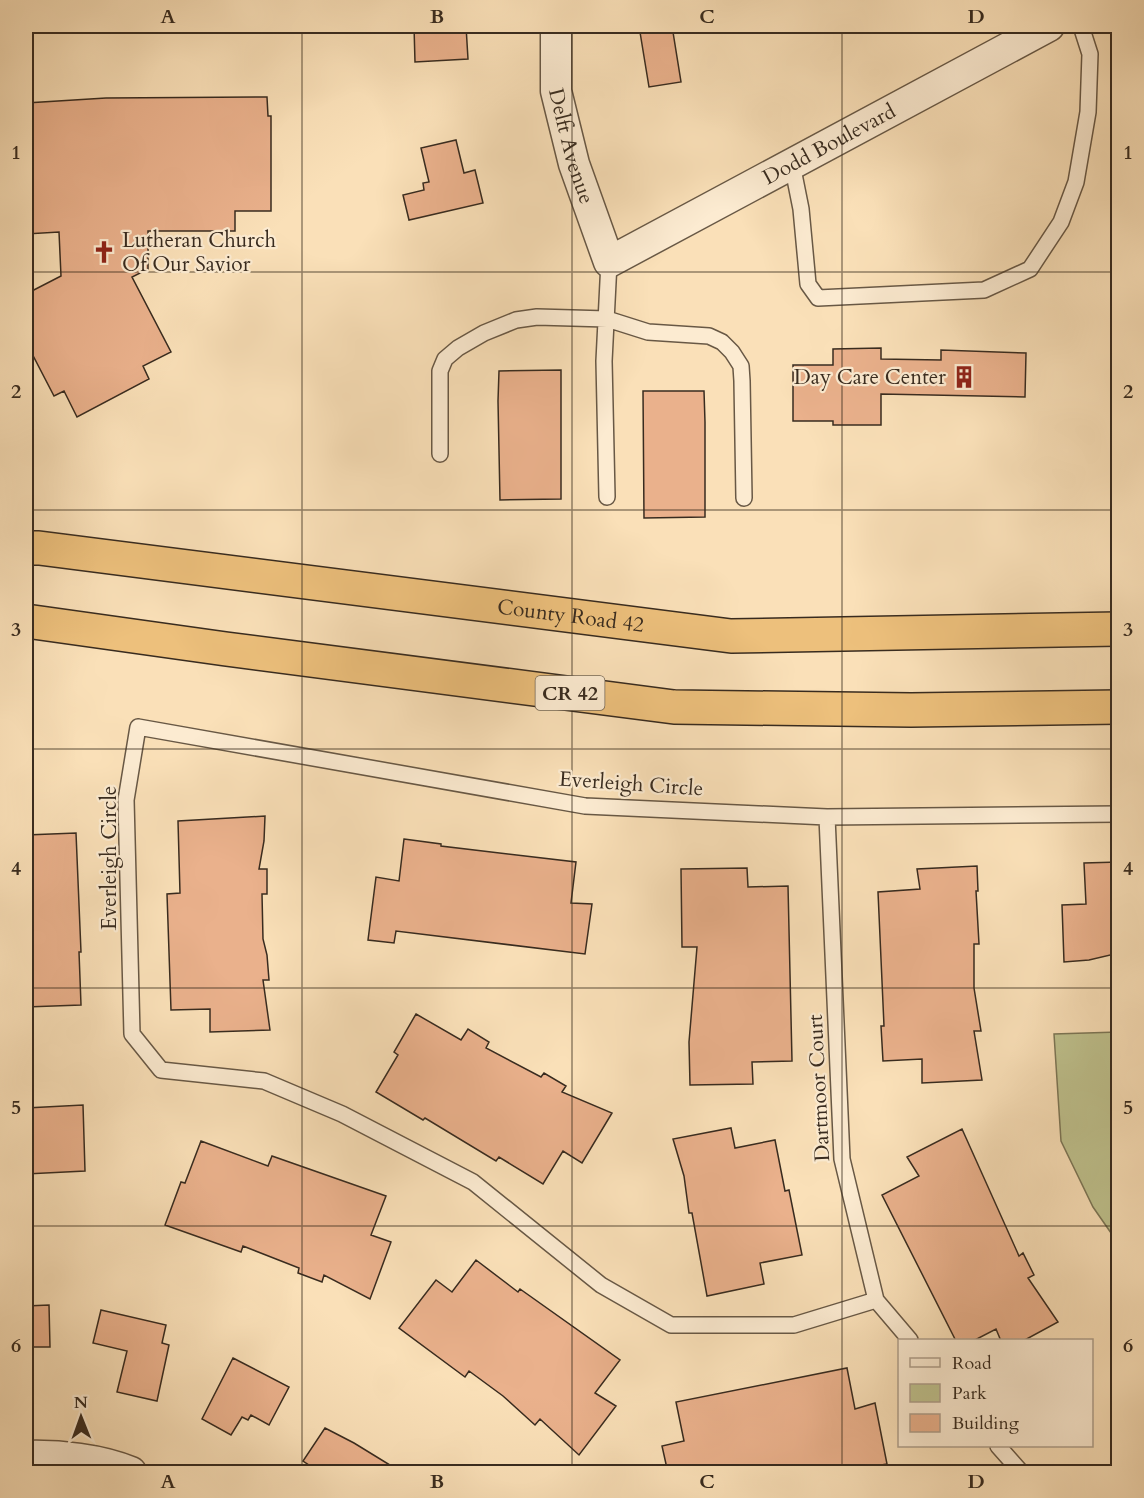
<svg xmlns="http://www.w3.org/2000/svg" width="1144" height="1498" viewBox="0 0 1144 1498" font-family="Cardo,serif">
<rect width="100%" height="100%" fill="#fae0b8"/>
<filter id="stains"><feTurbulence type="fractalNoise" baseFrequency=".00333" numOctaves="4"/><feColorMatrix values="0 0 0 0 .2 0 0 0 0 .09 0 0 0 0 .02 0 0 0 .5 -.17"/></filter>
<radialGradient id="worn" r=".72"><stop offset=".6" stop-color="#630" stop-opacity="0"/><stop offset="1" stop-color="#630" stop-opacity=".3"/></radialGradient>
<path fill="#bfc28e" stroke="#7c7656" stroke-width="1.5" d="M1118 1032V1243L1093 1207 1061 1141 1054 1034Z"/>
<path fill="#eab18c" stroke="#382b1f" stroke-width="1.5" d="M414 26H466L468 59 415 62Z
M639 26H672L681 82 649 87Z
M267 97 268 116H271V211H235V231H148V269L132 277 171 352 143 366 149 379 77 417 64 391 54 396 26 342V294L61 276 59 232 26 234V103L106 98Z
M456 140 464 173 475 170 483 203 409 220 403 195 424 190 423 183 429 182 421 148Z
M881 348V359L941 360V350L1026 353 1025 397 881 394V425H833V421H793V365H833V349Z
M561 370V499L500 500 498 401 499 371Z
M643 391H704L705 422V517L644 518Z
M265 816 264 841 259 869H267V894H262L263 939 267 955 269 980H263L270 1030 210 1032V1009L171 1010 167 894 180 893 178 821Z
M76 833 81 952H79L81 1005 26 1007V835Z
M404 839 441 844V846L576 862 571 903 592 904 585 954 396 931 394 943 368 940 376 877 399 881Z
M1119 862V953L1089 960 1064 962 1062 905 1086 904 1084 863Z
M977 866 978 891H976L979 944H974V988L981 1031H974L982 1080 922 1083V1059L883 1061 881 1026H884L878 892 920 889 917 869Z
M747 868 748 887 788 886 792 1061 752 1062 753 1084 690 1085 689 1042 697 947H682L681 869Z
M416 1014 461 1040 468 1029 489 1042 486 1048 541 1077 544 1073 566 1086 562 1092 612 1113 582 1163 563 1151 543 1184 499 1157 496 1161 425 1118 423 1120 376 1092 398 1055 394 1052Z
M83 1105 85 1171 26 1174V1108Z
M731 1128 735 1148 775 1140 785 1191 789 1190 802 1255 760 1263 764 1284 707 1296 692 1213H689L684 1176 673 1139Z
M962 1129 1019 1256 1023 1253 1034 1275 1028 1278 1058 1322 1023 1341H1001L996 1329 973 1341H956L882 1195 919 1176 907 1157Z
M201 1141 268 1166 272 1156 386 1196 371 1235 391 1242 370 1299 324 1275 322 1282 298 1273 299 1268 243 1246 241 1252 165 1225 181 1182 185 1183Z
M476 1260 518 1292 520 1289 620 1360 595 1393 616 1406 579 1455 540 1419 535 1425 503 1396 469 1371 465 1377 399 1328 436 1280 452 1292Z
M49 1305 50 1347H26V1306Z
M101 1310 166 1325 162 1343 169 1345 157 1401 117 1392 127 1351 93 1343Z
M233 1358 289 1387 269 1425 251 1415 248 1420 242 1417 231 1435 202 1419Z
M847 1368 855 1409 875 1403 887 1464 863 1468H837V1473H668L662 1446 684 1441 676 1402Z
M325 1428 354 1443 403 1473H321L303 1461Z"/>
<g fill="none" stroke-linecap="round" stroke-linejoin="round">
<g stroke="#685845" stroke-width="18">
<path id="service" d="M792 164 801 209 808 284 818 298 984 290 1030 269 1061 222 1076 182 1088 112 1090 54 1081 26
M440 454V371L445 359 458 348 484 333 516 320 537 317 607 319 648 332 709 336 722 342 732 352 741 366 742 381 744 498
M607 497 604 361 609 262
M827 817 842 1159 876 1300 910 1340
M876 1300 794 1325H671L601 1285 473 1182 342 1114 264 1081 161 1070 132 1034 126 800 138 727 585 806 827 817 1118 814
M998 1446 1021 1472"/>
</g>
<g stroke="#685845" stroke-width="33">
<g id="minor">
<path id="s1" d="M556 26V91L574 164 609 262 1049 26"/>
<path d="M26 1456C59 1455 100 1459 131 1472"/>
</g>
</g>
<g stroke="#382b1f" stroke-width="36">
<g id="trunk">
<path id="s2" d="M26 548H39L731 636 1118 629"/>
<path d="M26 621 226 649 674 707 911 710 1118 707"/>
</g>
</g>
<use href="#service" stroke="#fcebd1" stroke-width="15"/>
<use href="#minor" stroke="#fcebd1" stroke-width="30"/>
<use href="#trunk" stroke="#edc07c" stroke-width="33"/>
</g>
<path fill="none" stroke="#382b1f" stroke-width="1.5" stroke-opacity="0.55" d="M302 26V1472M572 26V1472M842 26V1472M26 272H1118M26 510H1118M26 749H1118M26 988H1118M26 1226H1118"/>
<defs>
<g id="church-bare" transform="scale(1.8)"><path d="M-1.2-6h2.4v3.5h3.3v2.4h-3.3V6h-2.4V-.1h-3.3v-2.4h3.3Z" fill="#8f2418" stroke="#fcebd1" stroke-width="2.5" paint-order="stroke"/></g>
<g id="building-bare" transform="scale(1.8)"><path d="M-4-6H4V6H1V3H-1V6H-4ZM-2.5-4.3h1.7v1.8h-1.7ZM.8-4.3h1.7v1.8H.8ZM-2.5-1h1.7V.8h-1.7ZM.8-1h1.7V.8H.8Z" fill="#8f2418" stroke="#fcebd1" stroke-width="2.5" paint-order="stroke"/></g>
</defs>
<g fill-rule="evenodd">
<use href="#church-bare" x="104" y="252"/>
<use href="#building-bare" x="964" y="377"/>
</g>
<g text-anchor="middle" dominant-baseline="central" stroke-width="4.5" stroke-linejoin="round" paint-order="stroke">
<rect fill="#fcebd1" stroke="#736554" stroke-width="1.5" x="535.5" y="676" width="69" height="34" rx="4.5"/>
<g font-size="20" font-weight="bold" fill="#382b1f">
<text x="570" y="693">CR 42</text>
</g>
<g font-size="21" fill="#382b1f" stroke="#fcebd1">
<text stroke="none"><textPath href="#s1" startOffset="494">Dodd Boulevard</textPath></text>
<text stroke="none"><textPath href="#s1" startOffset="122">Delft Avenue</textPath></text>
<text stroke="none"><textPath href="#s2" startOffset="549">County Road 42</textPath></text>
<text transform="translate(631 784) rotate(4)">Everleigh Circle</text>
<text transform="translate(109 858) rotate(-90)">Everleigh Circle</text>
<text transform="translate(819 1088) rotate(-93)">Dartmoor Court</text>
</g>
<g font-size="21" fill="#382b1f" stroke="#fcebd1" text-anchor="start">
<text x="122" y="240">Lutheran Church<tspan x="122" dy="24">Of Our Savior</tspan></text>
<text x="946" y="377" text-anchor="end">Day Care Center</text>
</g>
</g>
<rect width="1144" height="1498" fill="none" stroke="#fae0b8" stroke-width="66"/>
<rect x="898" y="1339" width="195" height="108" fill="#fcebd1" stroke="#ae9e8a" stroke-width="1.5"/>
<rect x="910" y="1358" width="30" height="9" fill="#fcebd1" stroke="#ae9e8a" stroke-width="1.5"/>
<text x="952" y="1369" font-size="18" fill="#382b1f">Road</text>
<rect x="910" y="1384" width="30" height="18" fill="#bfc28e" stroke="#ae9e8a" stroke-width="1.5"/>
<text x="952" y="1399" font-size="18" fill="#382b1f">Park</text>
<rect x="910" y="1414" width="30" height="18" fill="#eab18c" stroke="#ae9e8a" stroke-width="1.5"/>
<text x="952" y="1429" font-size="18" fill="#382b1f">Building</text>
<g transform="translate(81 1417) rotate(359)" stroke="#fcebd1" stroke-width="4.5" paint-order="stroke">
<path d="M0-4.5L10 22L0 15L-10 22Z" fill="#382b1f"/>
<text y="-9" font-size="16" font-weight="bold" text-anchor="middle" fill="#382b1f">N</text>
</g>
<rect x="33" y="33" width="1078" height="1432" fill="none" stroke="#382b1f" stroke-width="2"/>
<g font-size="20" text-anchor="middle" font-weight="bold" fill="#382b1f">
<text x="168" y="23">A</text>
<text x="437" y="23">B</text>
<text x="707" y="23">C</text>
<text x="976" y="23">D</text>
<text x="16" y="159">1</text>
<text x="1128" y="159">1</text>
<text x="16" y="398">2</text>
<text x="1128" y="398">2</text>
<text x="16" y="636">3</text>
<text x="1128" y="636">3</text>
<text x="16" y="875">4</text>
<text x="1128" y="875">4</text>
<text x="16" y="1114">5</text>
<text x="1128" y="1114">5</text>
<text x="16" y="1352">6</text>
<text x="1128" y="1352">6</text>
<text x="168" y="1488">A</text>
<text x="437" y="1488">B</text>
<text x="707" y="1488">C</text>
<text x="976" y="1488">D</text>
</g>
<rect width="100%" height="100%" filter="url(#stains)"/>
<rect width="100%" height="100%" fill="url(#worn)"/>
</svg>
